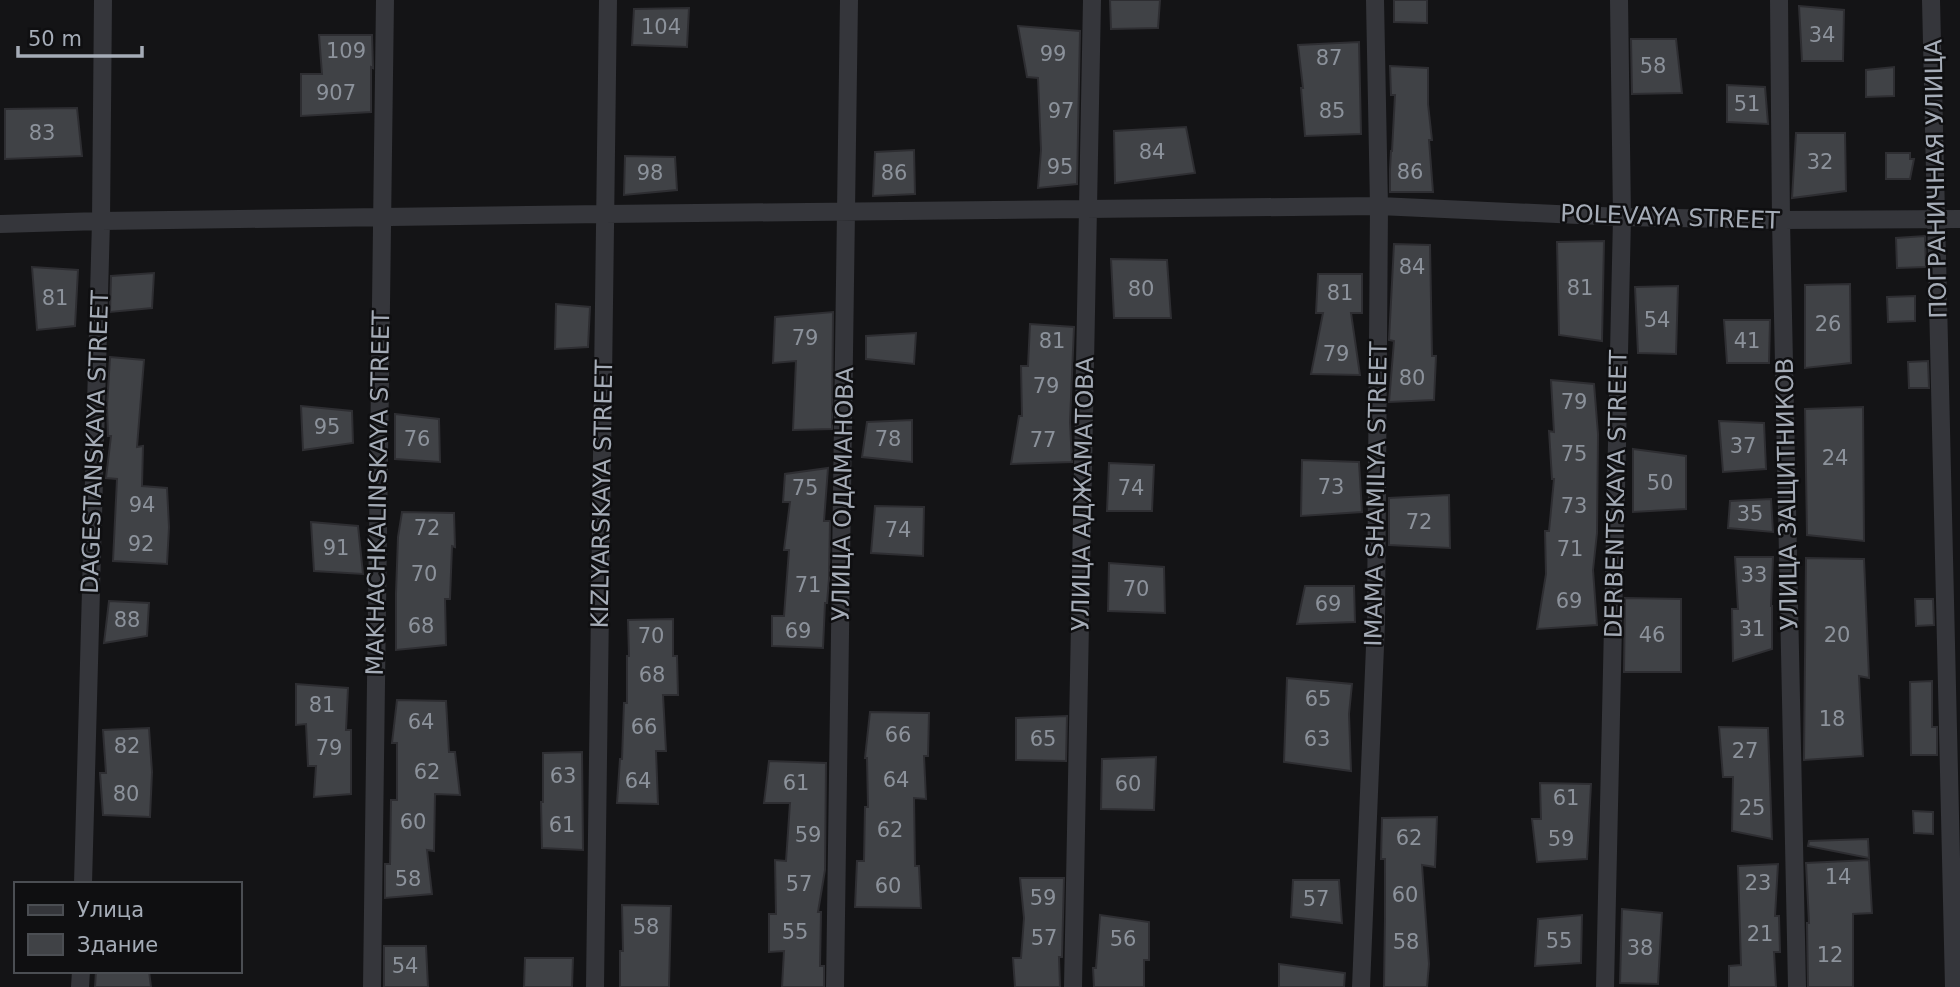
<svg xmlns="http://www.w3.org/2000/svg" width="1960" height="987" viewBox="0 0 1960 987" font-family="'DejaVu Sans',sans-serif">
<rect width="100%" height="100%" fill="#141416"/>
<path fill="#404246" stroke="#2e2e32" stroke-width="2" d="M1110 0H1160L1158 28 1111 29Z
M1394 0H1427V23L1394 22Z
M1799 6 1844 10 1843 61H1802Z
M689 8 687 47 632 45 634 9Z
M1018 26 1080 31 1077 184 1038 188 1041 150 1038 78 1027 77Z
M319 35H372L373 68 371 67V112L301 116V74H322Z
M1631 39H1676L1682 93 1632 94Z
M1359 42 1361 134 1305 136 1301 88H1303L1298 45Z
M1390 66 1428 68V104L1432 140H1429L1433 192H1390V169L1391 151H1392L1395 95H1391Z
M1894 67V96L1866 97V70Z
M1727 85 1765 87 1768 124 1727 122Z
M77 108 82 156 5 159V109Z
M1186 127 1195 173 1115 183 1114 131Z
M1796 133H1845L1846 191 1792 198Z
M914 150 915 194 873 196 875 152Z
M1886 153H1910V159H1914L1910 179H1886Z
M625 156 675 157 677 190 624 195Z
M1925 236 1926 267 1897 268 1896 238Z
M1604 241 1602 341 1559 335 1557 242Z
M1394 244 1430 245 1432 356H1436L1434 400 1389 402 1394 341 1389 340Z
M1111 259 1167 260 1171 318H1114Z
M32 267 78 270 75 326 37 330Z
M154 273 152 308 110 312 111 276Z
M1318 274H1362V313H1351L1360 375 1311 374 1323 313H1316Z
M1850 284 1851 363 1805 368V285Z
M1678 286 1676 354 1638 353 1635 287Z
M1915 296V321L1888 322 1887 297Z
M556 304 590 307 588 347 555 349Z
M833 312 832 429 793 430 796 361 773 363 775 317Z
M1724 320H1770L1769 363H1727Z
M1030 324 1074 327 1070 422 1072 462 1011 464 1019 416H1022L1021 366H1028Z
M916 333 914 364 866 359V336Z
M110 357 144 360 137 447 143 446 142 486 167 488 169 527 167 564 113 561 117 479 106 478 111 436H108L107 406Z
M1928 361 1929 388H1909L1908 362Z
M1551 380 1594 384 1598 434 1597 533 1593 570 1597 625 1537 629 1546 574 1545 531H1549L1554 479H1552L1549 431 1554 432Z
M301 406 352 411 353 443 303 450Z
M1863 407 1864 541 1807 535 1805 409Z
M395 414 439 419 440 462 395 459Z
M912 420V462L862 457 867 422Z
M1719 421 1764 423 1766 469 1723 472Z
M1633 449 1686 456V509L1633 512Z
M1302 460 1359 462 1362 512 1301 516Z
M1109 463 1154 465 1152 511H1107Z
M828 468 824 521H830L829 579 827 603H825L823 648 772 646V616H784L789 550H784L790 502H783L785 474Z
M1449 495 1450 548 1389 545V498Z
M1771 499 1773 532 1728 528 1730 501Z
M875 506 924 507 923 556 871 553Z
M402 512 454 513 455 547 452 546 450 599H445L446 645 396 650V593L398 537Z
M311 522 358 526 363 574 314 571Z
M1735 557H1773L1771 606H1772V649L1733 661 1732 609H1738Z
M1806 558 1864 559 1869 678 1859 676 1863 756 1804 760Z
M1109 563 1164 567 1165 613 1108 611Z
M1305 586H1354L1355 622 1297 624Z
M1625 598 1681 599V672H1624Z
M1915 599H1933L1934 625 1916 626Z
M109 601 149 603 147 636 104 643Z
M673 619V656H677L678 695H663L666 751H656L658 804 617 803 620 759H622L624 703H627V656H629L628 620Z
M1287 678 1352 684 1349 714 1351 771 1284 762Z
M1932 681V727H1937V755H1911L1910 682Z
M296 684 348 688 346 730H351V794L314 797 316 766H308L306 724 296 725Z
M397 700 446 701 449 752H455L460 795 435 794 434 851 427 850 432 894 385 898V864H390L391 800H397V743H392Z
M870 712 929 713 928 756H924L926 799 914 798 915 866H919L921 908 855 907 857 861H864L865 807H868L867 758H865Z
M1067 716 1066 761 1016 760V718Z
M1719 727 1768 728 1772 839 1732 831 1733 777H1723Z
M149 728 152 772 150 817 103 815 100 773H106L103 730Z
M582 752 583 850 542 848 541 802H543V753Z
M1156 757 1154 810 1101 809 1102 759Z
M769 761 826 763 825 870 818 912H821L820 966H824V987H782L784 951 769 952V914H776L775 860 786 861 790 803H764Z
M1540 783 1591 784 1587 859 1537 862 1532 819H1541Z
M1913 811 1933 812V834L1914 833Z
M1437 817 1435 867 1422 865 1429 964 1427 987H1384L1385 918V859H1381L1382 818Z
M1868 839 1869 858 1808 846 1809 841Z
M1869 860 1872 913 1853 914V987H1808L1807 923H1809L1806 863Z
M1778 864 1775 916H1779L1780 952H1774L1776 987H1729V966L1741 965 1738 866Z
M1020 878H1064L1062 957H1059L1060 987H1015L1013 958H1021L1024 918Z
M1293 880H1339L1342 923 1291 917Z
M622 905 671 906 669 987H620V951H623Z
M1622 909 1662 913 1658 984 1620 983Z
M1100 915 1149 922V960H1144V987H1094L1093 968H1096Z
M1582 915 1581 963 1535 966 1538 919Z
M384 946H426L428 987H384Z
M525 958H573L572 987H524Z
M1279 964 1345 973 1344 987H1279Z
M96 971H149L151 987H95Z"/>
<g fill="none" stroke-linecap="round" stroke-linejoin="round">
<path stroke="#35363b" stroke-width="18" d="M1779 0 1781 220 1797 987
M1931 0 1954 987
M0 224 101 221 605 214 1379 206 1622 217 1781 220 1960 219
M83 884 101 221 103 0
M80 987 81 971
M372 987 385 0
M595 987 608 0
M835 987 849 0
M1073 987 1092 0
M1361 987 1376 622 1379 206 1375 0
M1605 987 1622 217 1619 0"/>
</g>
<g text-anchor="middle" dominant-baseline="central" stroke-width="5" stroke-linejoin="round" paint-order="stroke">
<g font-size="21" fill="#8c929b">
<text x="661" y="27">104</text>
<text x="1822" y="35">34</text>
<text x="346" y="51">109</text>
<text x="1053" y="54">99</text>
<text x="1329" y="58">87</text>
<text x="1653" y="66">58</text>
<text x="336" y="93">907</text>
<text x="1747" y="104">51</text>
<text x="1061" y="111">97</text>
<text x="1332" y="111">85</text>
<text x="42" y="133">83</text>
<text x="1152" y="152">84</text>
<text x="1820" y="162">32</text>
<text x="1060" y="167">95</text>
<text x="1410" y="172">86</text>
<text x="650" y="173">98</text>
<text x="894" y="173">86</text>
<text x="1412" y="267">84</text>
<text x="1580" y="288">81</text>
<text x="1141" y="289">80</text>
<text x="1340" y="293">81</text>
<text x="55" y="298">81</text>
<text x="1657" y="320">54</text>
<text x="1828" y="324">26</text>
<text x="805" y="338">79</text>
<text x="1052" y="341">81</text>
<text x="1747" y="341">41</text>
<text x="1336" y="354">79</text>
<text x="1412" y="378">80</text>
<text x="1046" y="386">79</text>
<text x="1574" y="402">79</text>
<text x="327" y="427">95</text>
<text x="417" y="439">76</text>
<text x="888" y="439">78</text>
<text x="1043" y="440">77</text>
<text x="1743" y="446">37</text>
<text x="1574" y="454">75</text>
<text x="1835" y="458">24</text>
<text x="1660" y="483">50</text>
<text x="1331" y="487">73</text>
<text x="805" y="488">75</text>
<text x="1131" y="488">74</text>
<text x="142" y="505">94</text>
<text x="1574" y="506">73</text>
<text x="1750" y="514">35</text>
<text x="1419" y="522">72</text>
<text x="427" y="528">72</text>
<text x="898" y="530">74</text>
<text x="141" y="544">92</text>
<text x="336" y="548">91</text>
<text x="1570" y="549">71</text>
<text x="424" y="574">70</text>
<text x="1754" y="575">33</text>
<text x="808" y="585">71</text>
<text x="1136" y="589">70</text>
<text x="1569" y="601">69</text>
<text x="1328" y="604">69</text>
<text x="127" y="620">88</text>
<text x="421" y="626">68</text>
<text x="1752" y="629">31</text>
<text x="798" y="631">69</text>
<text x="1652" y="635">46</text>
<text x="1837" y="635">20</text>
<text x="651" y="636">70</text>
<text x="652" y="675">68</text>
<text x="1318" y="699">65</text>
<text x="322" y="705">81</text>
<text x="1832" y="719">18</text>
<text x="421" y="722">64</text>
<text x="644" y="727">66</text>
<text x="898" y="735">66</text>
<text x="1043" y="739">65</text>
<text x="1317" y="739">63</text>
<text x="127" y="746">82</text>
<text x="329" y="748">79</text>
<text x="1745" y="751">27</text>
<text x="427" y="772">62</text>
<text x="563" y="776">63</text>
<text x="896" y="780">64</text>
<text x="638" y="781">64</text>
<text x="796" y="783">61</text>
<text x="1128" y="784">60</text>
<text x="126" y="794">80</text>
<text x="1566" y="798">61</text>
<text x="1752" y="808">25</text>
<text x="413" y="822">60</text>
<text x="562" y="825">61</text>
<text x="890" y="830">62</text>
<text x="808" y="835">59</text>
<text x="1409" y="838">62</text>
<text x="1561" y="839">59</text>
<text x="1838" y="877">14</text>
<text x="408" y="879">58</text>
<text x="1758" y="883">23</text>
<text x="799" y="884">57</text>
<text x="888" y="886">60</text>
<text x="1405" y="895">60</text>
<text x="1043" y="898">59</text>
<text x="1316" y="899">57</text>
<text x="646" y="927">58</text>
<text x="795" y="932">55</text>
<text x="1760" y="934">21</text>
<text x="1044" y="938">57</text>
<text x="1123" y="939">56</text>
<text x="1559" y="941">55</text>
<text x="1406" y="942">58</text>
<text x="1640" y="948">38</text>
<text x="1830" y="955">12</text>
<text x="405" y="966">54</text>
</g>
<g font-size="24" fill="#a5acb7" stroke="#0f0f11">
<text transform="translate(1936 179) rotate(-91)">ПОГРАНИЧНАЯ УЛИЦА</text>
<text transform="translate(1670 217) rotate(2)">POLEVAYA STREET</text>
<text transform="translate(95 442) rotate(-88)">DAGESTANSKAYA STREET</text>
<text transform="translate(378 493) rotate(-89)">MAKHACHKALINSKAYA STREET</text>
<text transform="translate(602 494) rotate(-89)">KIZLYARSKAYA STREET</text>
<text transform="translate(843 494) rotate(-89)">УЛИЦА ОДАМАНОВА</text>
<text transform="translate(1083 494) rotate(-89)">УЛИЦА АДЖАМАТОВА</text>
<text transform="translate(1376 494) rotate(-89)">IMAMA SHAMILYA STREET</text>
<text transform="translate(1616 494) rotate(-89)">DERBENTSKAYA STREET</text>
<text transform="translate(1787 494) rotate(-91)">УЛИЦА ЗАЩИТНИКОВ</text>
</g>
</g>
<rect x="14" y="882" width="228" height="91" fill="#0f0f11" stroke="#4b4e53" stroke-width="2"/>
<rect x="28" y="905" width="35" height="10" fill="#35363b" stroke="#4b4e53" stroke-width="2"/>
<text x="77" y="917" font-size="21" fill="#a5acb7">Улица</text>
<rect x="28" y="934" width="35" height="21" fill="#404246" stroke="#4b4e53" stroke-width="2"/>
<text x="77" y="952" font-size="21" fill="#a5acb7">Здание</text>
<path d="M18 46v10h124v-10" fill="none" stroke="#a5acb7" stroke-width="3.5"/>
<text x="28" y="46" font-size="21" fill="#a5acb7" stroke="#0f0f11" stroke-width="5" paint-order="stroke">50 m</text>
</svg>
